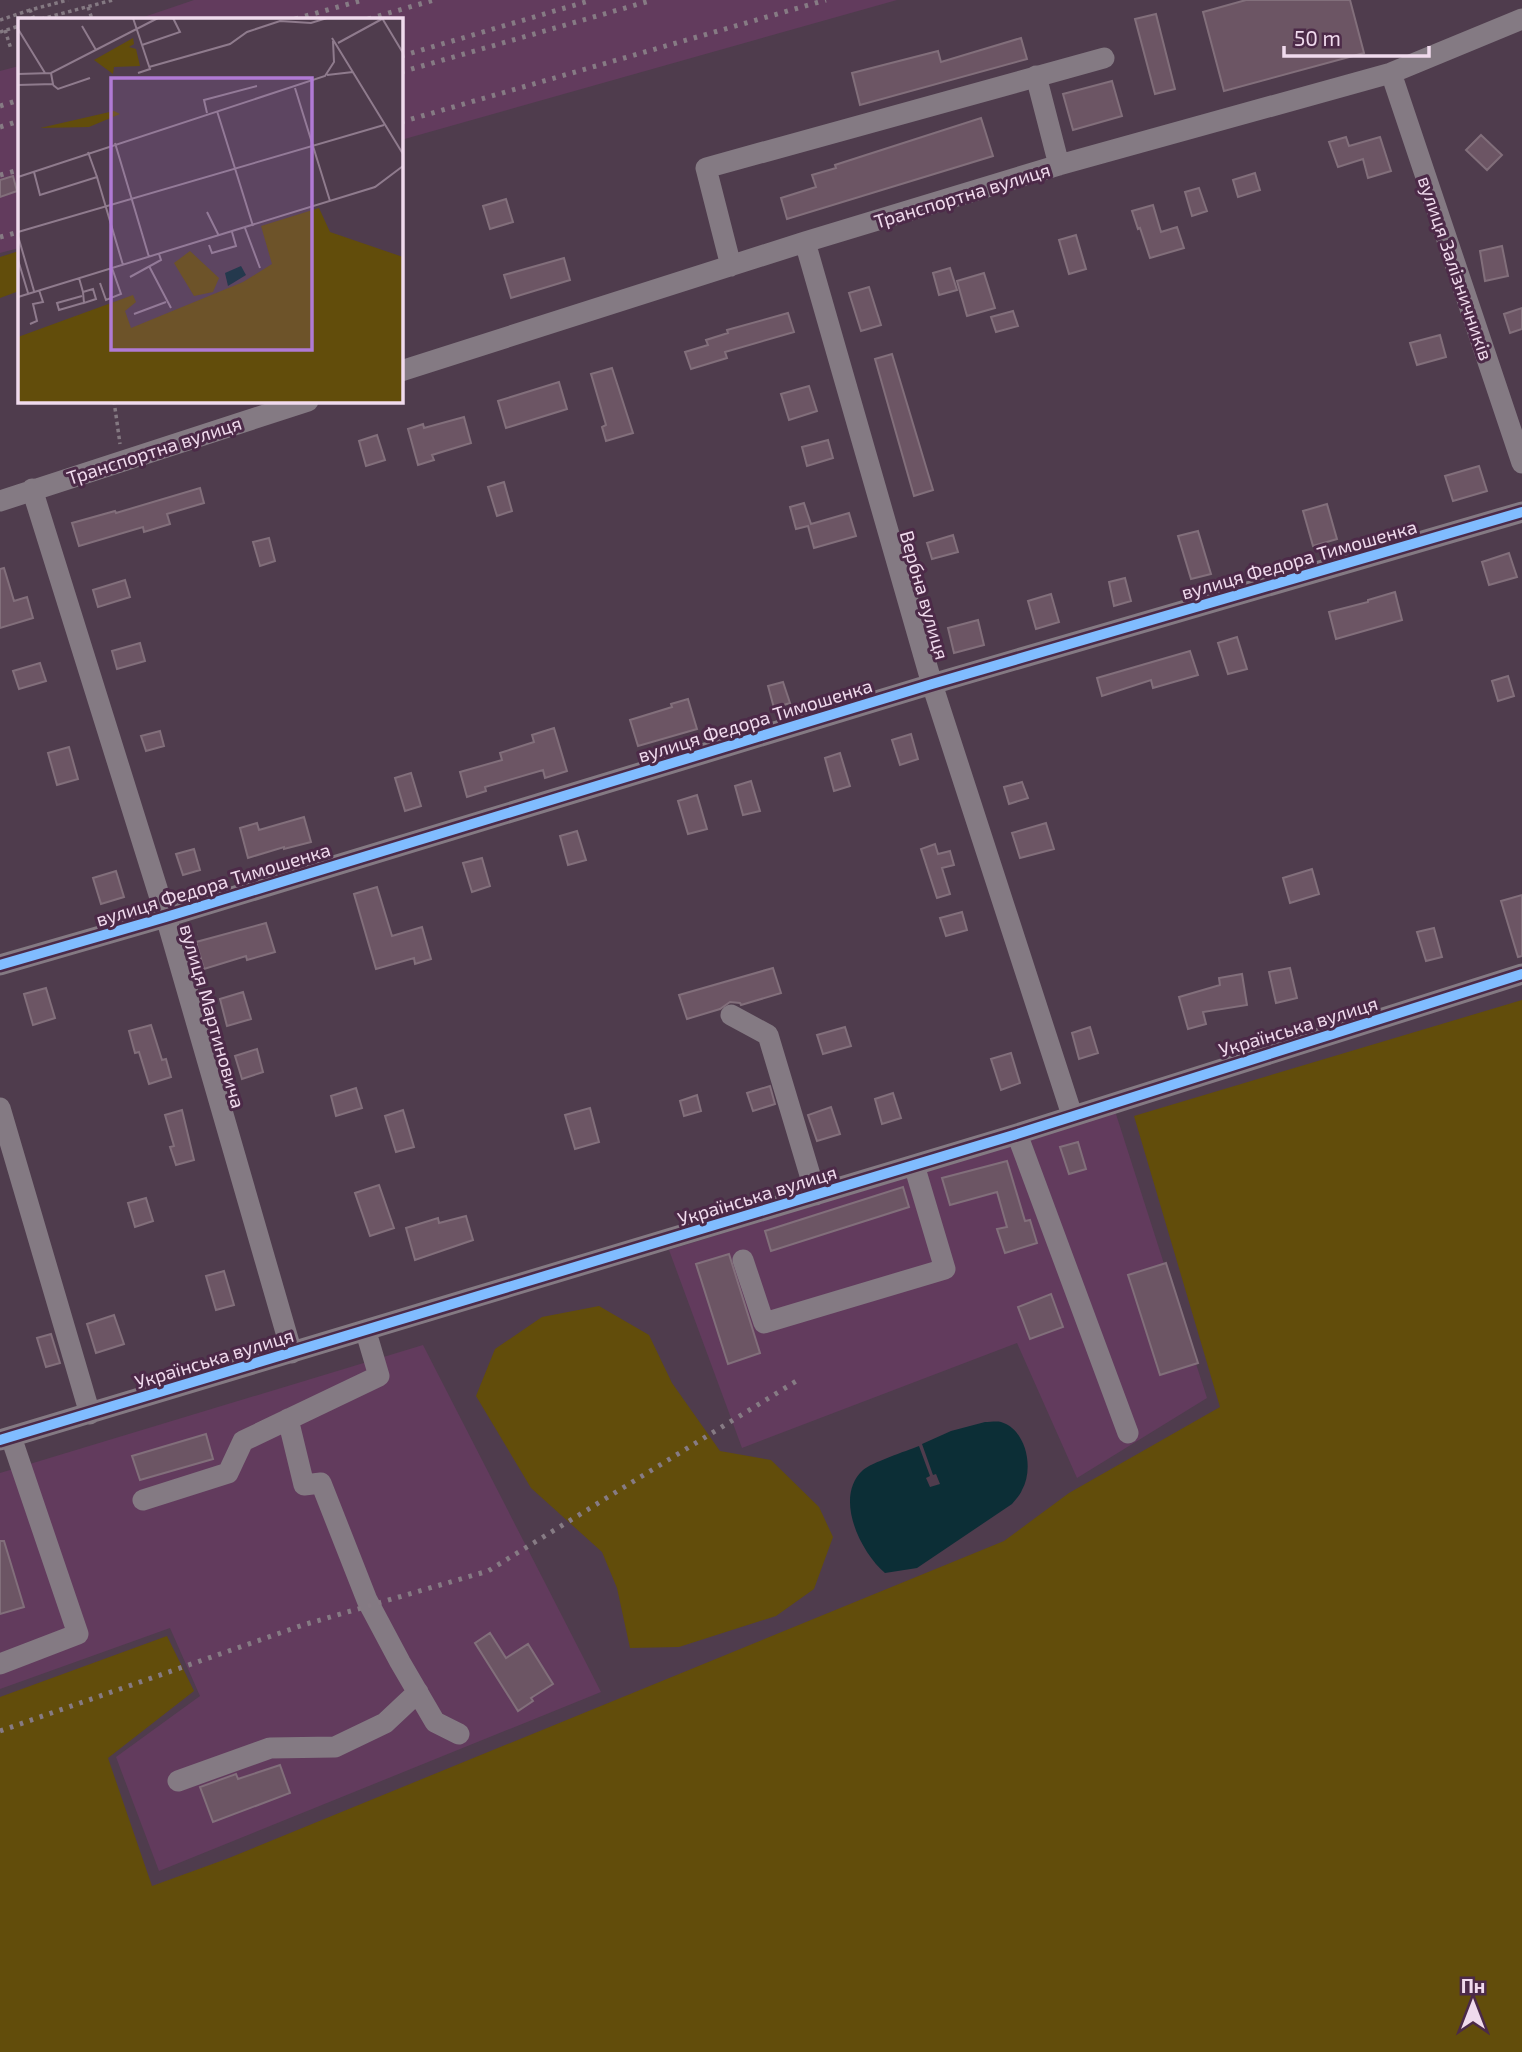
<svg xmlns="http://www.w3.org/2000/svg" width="1522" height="2052" viewBox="0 0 1522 2052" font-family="'Exo 2',sans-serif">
<rect width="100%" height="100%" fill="#4f3c4d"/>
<path fill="#623b5d" d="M194 0H897L401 140V19H138Z
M19 66V248L0 253V71Z
M1115 1111 1207 1398 1077 1478 1017 1343 742 1448 669 1250Z
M423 1345 601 1692 159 1871 116 1757 200 1696 170 1628 0 1689V1473Z"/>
<path fill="#624d0b" d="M19 251V291L0 298V257Z
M1522 1000V2052H0V1697L167 1636 194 1691 108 1758 152 1886 229 1858 1004 1541 1069 1493 1220 1407 1134 1116Z
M599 1306 649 1335 672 1383 720 1451 771 1460 819 1507 833 1537 814 1589 776 1616 679 1647 630 1648 617 1588 602 1552 531 1488 476 1396 495 1349 542 1317Z"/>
<path fill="#0c2e36" d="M985 1422C990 1422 997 1421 1001 1422 1027 1430 1034 1469 1022 1490 1020 1495 1016 1499 1012 1504L917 1568 885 1573C861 1553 833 1497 863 1470 871 1463 906 1451 919 1446L930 1476 926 1478 930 1487 940 1484 936 1474 933 1475 922 1444 951 1431Z"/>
<path fill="#6c5564" stroke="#826f7b" stroke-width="2" d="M1246 0H1350L1364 53 1224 91 1203 12Z
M1156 14 1175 89 1155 94 1135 19Z
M1021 38 1027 59 860 105 852 73 938 51 941 62Z
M1112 81 1122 116 1073 130 1063 94Z
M981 118 993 156 787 219 781 198 816 187 812 175 836 168 835 165Z
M1481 135 1502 155 1487 170 1466 150Z
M1346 137 1349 146 1380 137 1391 171 1368 178 1363 159 1338 167 1329 142Z
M1255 173 1260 190 1238 197 1233 180Z
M13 176 17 191 0 197V180Z
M1199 188 1207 211 1192 216 1185 192Z
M506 199 513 222 490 229 483 206Z
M1153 205 1161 232 1177 227 1184 248 1150 258 1140 228 1138 229 1132 211Z
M1076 235 1086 269 1069 274 1059 240Z
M1502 246 1508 276 1485 281 1480 251Z
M564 258 570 280 511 298 504 275Z
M950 268 957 290 939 295 933 273Z
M984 273 995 308 967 316 957 281Z
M869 287 881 325 861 331 849 293Z
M1522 308V329L1510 333 1504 314Z
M1013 311 1018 326 996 332 991 317Z
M788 313 794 332 725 352 727 358 691 369 685 352 708 345 706 340 728 333 727 330Z
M1440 335 1446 357 1417 365 1410 343Z
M892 354 933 490 914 496 875 359Z
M612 368 633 433 606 441 602 427 606 425 591 374Z
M559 382 567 409 506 428 498 401Z
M809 386 817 411 789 420 781 394Z
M464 417 471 443 432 455 434 460 418 465 408 429 423 424 424 428Z
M377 435 385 460 366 466 359 441Z
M828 440 833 458 807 466 802 447Z
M1479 466 1487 491 1453 501 1445 476Z
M504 482 512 511 497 516 488 487Z
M200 488 204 503 167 514 170 524 144 532 143 527 79 546 72 523 115 511 116 513Z
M804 503 811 524 849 513 856 536 814 548 808 526 796 529 790 507Z
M1327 504 1337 539 1313 546 1303 511Z
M1198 531 1211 574 1191 579 1178 536Z
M953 535 958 552 932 559 927 543Z
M269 538 275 561 260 566 253 542Z
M1509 553 1517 577 1489 585 1482 562Z
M4 568 14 601 27 597 33 618 0 628V569Z
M1125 578 1131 601 1114 606 1109 582Z
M125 580 130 597 98 607 93 590Z
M1395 592 1402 620 1336 639 1329 612 1368 602V600Z
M1051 594 1059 622 1036 629 1028 601Z
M978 620 984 645 954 653 948 628Z
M1237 637 1247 669 1228 674 1218 643Z
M140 643 145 661 117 669 112 651Z
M1190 651 1198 675 1153 688 1151 680 1102 696 1097 678Z
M40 663 46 681 19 689 13 671Z
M1508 676 1514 696 1498 701 1492 681Z
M783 682 790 703 774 708 768 686Z
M688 699 697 729 638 746 630 720 672 707 671 704Z
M554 728 567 771 545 778 543 770 485 787 486 791 467 797 460 772 502 760 500 753 534 742 532 735Z
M160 731 164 746 146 751 141 736Z
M911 734 918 759 900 765 892 740Z
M69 747 78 779 57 785 48 753Z
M840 753 850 786 834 791 825 758Z
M411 773 421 806 405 811 395 778Z
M751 781 760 811 743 815 735 786Z
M1022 782 1028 798 1009 804 1004 787Z
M697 795 707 829 688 834 678 801Z
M304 817 311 842 284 849V847L248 858 240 828 257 823 259 830Z
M1046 823 1054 849 1020 858 1012 833Z
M577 831 586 860 568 865 560 836Z
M935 844 938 854 950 851 954 865 942 868 950 894 937 898 921 849Z
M194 849 200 870 183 875 176 854Z
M482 858 490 886 472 892 463 863Z
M1312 869 1319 894 1290 903 1283 878Z
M116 871 124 897 101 904 93 878Z
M377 887 392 936 422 927 431 959 415 964 414 958 376 969 354 894Z
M1522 895V956L1518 957 1501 901Z
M962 912 967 930 946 936 940 918Z
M266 923 275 952 247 960 246 956 204 969 196 942Z
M1434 928 1442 957 1426 961 1417 932Z
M773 968 781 993 741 1005 740 1003 730 1002 720 1009 687 1019 679 995Z
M1290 968 1297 998 1276 1003 1269 972Z
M1242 974 1247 1005 1203 1012 1206 1024 1188 1029 1179 997 1220 985 1219 978Z
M46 988 55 1018 33 1025 24 994Z
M243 992 251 1019 227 1026 220 999Z
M151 1025 162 1060 166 1059 171 1077 149 1084 139 1052 135 1053 129 1031Z
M845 1027 851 1046 823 1054 817 1035Z
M1090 1027 1098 1053 1079 1059 1072 1033Z
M257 1049 263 1072 242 1079 235 1056Z
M1011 1053 1020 1083 1001 1090 991 1059Z
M770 1086 775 1104 753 1111 747 1093Z
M356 1088 362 1108 336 1116 331 1096Z
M893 1093 901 1118 882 1124 875 1099Z
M697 1095 701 1111 684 1116 680 1101Z
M831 1107 840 1134 817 1141 808 1115Z
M590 1108 599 1142 575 1149 565 1115Z
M182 1110 194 1160 176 1165 170 1147 174 1146 165 1115Z
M403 1110 414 1147 396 1152 385 1116Z
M1078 1142 1086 1169 1069 1174 1060 1147Z
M1007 1161 1025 1221 1030 1220 1037 1243 1005 1253 997 1229 1007 1227 997 1192 950 1205 942 1178Z
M379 1185 394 1228 370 1236 355 1193Z
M903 1187 909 1207 771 1251 765 1231Z
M146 1198 153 1221 135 1227 128 1203Z
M466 1216 473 1240 415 1260 406 1228 438 1218 439 1223Z
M729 1254 760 1353 728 1364 696 1264Z
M1166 1263 1198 1363 1160 1375 1128 1275Z
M224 1271 234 1305 216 1310 206 1276Z
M1051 1294 1063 1327 1030 1339 1018 1307Z
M114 1315 124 1344 96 1353 87 1324Z
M51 1334 60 1363 46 1367 37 1338Z
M206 1434 213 1459 140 1480 132 1456Z
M0 1541H4L24 1607 0 1614Z
M490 1633 506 1658 528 1644 553 1684 531 1698 533 1701 518 1711 475 1643Z
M280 1765 290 1793 213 1822 200 1787 236 1774 238 1779Z"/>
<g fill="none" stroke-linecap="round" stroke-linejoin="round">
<path stroke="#847982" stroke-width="3.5" stroke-dasharray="3.5 3.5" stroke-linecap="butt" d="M88 7 92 19
M34 19 30 10 68 0
M41 19 113 0
M0 20 30 10
M5 30 11 49
M0 32 19 26
M114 401 120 444"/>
<path stroke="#847a83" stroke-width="21" d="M1391 73 1522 463
M1036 76 1059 165
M805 242 932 684 1072 1115
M731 266 706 168 1104 58
M401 371 805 242 1059 165 1391 73 1522 19
M32 489 166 917 292 1353
M0 501 308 401
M0 965 166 917 932 684 1522 512
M731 1015 768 1035 816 1195
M0 1108 90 1414
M1017 1134 1128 1433
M743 1260 764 1323 945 1269 914 1165
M288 1419 304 1485 321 1483 367 1600 400 1662 435 1722 459 1734
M0 1440 1017 1134 1522 974
M143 1500 228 1473 243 1441 379 1376 366 1332
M0 1664 78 1634 11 1437
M178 1781 270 1748 335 1747 385 1723 418 1692"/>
<path stroke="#867b84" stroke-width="5" stroke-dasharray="3.5 7" stroke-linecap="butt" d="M295 19 363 0
M368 19 434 0
M401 56 592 0
M401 72 653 0
M0 106 19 100
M401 122 826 0
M0 127 19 121
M0 175 19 170
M0 237 19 232
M0 1731 303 1625 488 1571 798 1380"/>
<g stroke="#4c2a48" stroke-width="15">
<path id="cycleway" d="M0 965 166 917 932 684 1522 512
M0 1440 1017 1134 1522 974"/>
</g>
<use href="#cycleway" stroke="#80bcff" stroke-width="10"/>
</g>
<g text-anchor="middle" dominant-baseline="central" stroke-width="6" stroke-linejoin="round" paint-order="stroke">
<g font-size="19" fill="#f0daed" stroke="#4c2a48">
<text transform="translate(962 195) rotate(-17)">Транспортна вулиця</text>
<text transform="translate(1456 268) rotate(71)">вулиця Залізничників</text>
<text transform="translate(154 450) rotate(-18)">Транспортна вулиця</text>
<text transform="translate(1299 559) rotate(-16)">вулиця Федора Тимошенка</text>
<text transform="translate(925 595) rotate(74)">Вербна вулиця</text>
<text transform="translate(755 720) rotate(-17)">вулиця Федора Тимошенка</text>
<text transform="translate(213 884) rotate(-17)">вулиця Федора Тимошенка</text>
<text transform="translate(213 1016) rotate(74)">вулиця Мартиновича</text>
<text transform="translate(1298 1026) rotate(-17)">Українська вулиця</text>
<text transform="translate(757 1195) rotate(-17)">Українська вулиця</text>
<text transform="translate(214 1358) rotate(-17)">Українська вулиця</text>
</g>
</g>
<g transform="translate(18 18)">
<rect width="385" height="385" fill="#4f3c4d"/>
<path d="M115 20 116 26 111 29 118 31 122 48 96 49 95 56 76 42ZM96 93 102 96 71 109 22 110ZM301 190 312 214 385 239V385H0V319L115 277 118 284 107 293 113 310 225 264 254 246 243 208ZM172 233 201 260 195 274 176 278 156 245Z" fill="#624d0b"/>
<path d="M223 248 228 257 210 268 207 255Z" fill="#0c2e36"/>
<path fill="none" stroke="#8f7b8d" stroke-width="2" d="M115 0 132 51 120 55M364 0 385 35M64 8 78 32M0 11 27 55M314 20 385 136M320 25 364 1M124 27 162 14 155 0M131 49 212 26 229 14 262 3 293 5 309 0M0 56 33 55 140 0M309 57 335 54M0 67 35 66 33 55M35 67 40 71 72 60M277 70 312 183M199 93 235 208M189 95 186 82 239 68M97 125 131 239M70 134 79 159M16 154 22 177 79 159 105 247M0 159 307 58 316 44 315 23M189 194 201 218M227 210 242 250M0 214 366 107M0 218 16 273M191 227 194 235 218 228 214 214M0 242 10 275M131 248 153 290M112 259 143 242 141 236M61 260 65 274 75 271 78 281 66 285 65 274M82 265 88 282 103 276 94 250M64 278 39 285 41 292 65 285M0 279 357 169 385 148M116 296 148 284M12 306 19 303 15 286 25 284 21 272"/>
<path fill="#b07ad4" fill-opacity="0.15" stroke="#b07ad4" stroke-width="3.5" d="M93 60H294V332H93Z"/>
<rect width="385" height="385" fill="none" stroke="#f0daed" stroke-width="3.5"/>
</g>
<g transform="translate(1473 2003)" stroke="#4c2a48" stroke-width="5" paint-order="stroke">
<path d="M0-5L12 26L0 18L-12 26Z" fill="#f0daed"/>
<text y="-10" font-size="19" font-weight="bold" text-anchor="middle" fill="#f0daed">Пн</text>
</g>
<path d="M1284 46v10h145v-10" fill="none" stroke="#f0daed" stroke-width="3.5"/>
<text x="1294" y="46" font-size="21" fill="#f0daed" stroke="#4c2a48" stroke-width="5" paint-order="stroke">50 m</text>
</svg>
